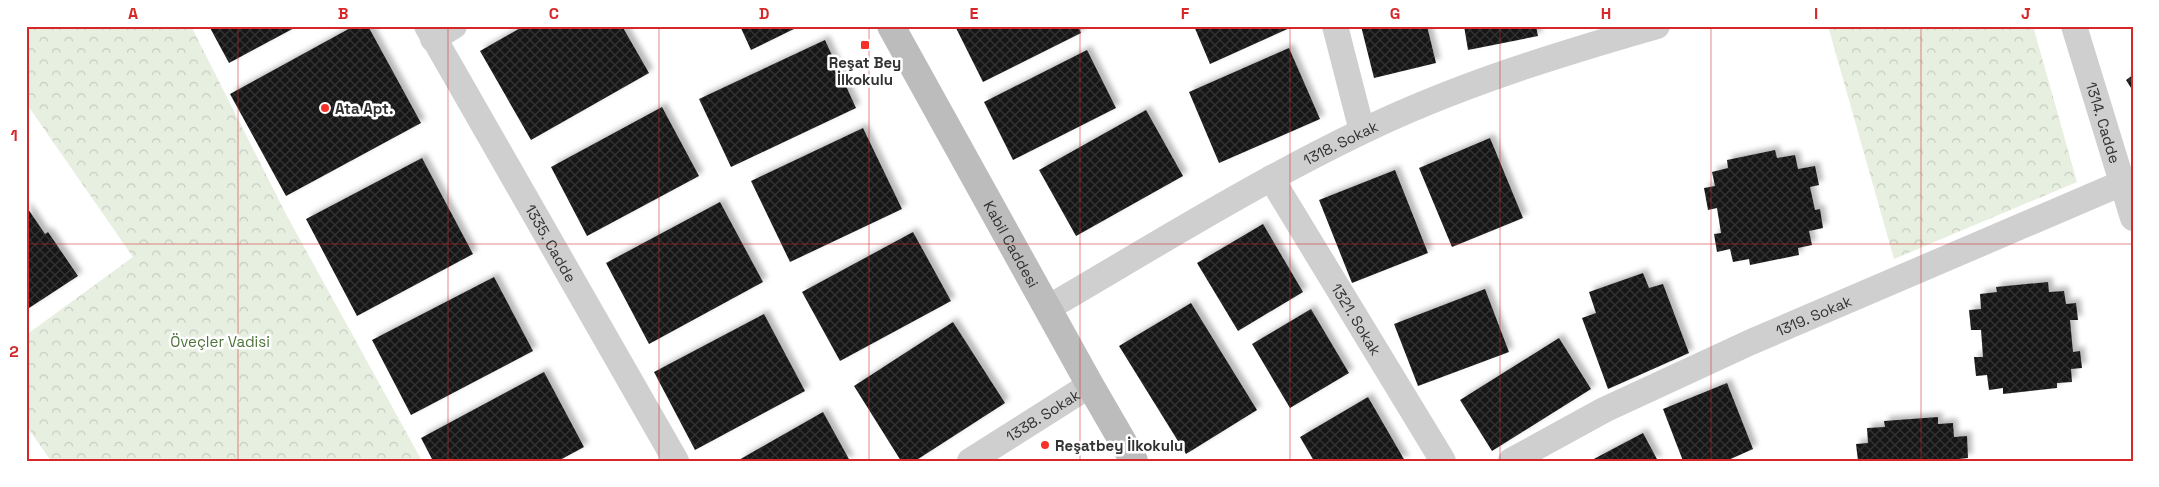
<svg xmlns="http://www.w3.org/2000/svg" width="2159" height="487" viewBox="0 0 2159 487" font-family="'Space Grotesk',sans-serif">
<defs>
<pattern id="park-crowns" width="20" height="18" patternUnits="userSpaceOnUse" patternTransform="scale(1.25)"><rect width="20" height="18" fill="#e6efe0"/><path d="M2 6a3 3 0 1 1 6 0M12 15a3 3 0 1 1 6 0" fill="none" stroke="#c6cdc1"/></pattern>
<pattern id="building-cross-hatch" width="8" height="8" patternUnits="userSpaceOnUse" patternTransform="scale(1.25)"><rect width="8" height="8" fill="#191919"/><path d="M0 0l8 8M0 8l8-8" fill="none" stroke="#323232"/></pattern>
<filter id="shadow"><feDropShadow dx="4.5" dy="-4.5" stdDeviation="2.5" flood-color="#0004"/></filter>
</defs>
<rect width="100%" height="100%" fill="#fff"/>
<path fill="url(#park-crowns)" d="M26 26H191L287 216 422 461H51L26 425V335L133 257 26 103Z
M1828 26H2033L2077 182 1894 259Z"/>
<path fill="url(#building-cross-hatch)" filter="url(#shadow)" d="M209 26H298L229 63Z
M354 26H368L421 123 286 196 230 94Z
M524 26H622L649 73 531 140 480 51Z
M740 26H800L751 50Z
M955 26H1078L1081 33 983 82Z
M1194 26H1294L1210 64Z
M1361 26H1427L1436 63 1374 78Z
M1464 26H1536L1538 36 1468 50Z
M825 40 856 108 731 167 699 99Z
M1289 48 1320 119 1219 163 1189 92Z
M1087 50 1116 108 1013 160 984 102Z
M2133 75V91L2126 80Z
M662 107 699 176 587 236 551 167Z
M1146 110 1183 176 1076 236 1039 170Z
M863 128 902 209 790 262 751 181Z
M1490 138 1523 218 1452 247 1419 168Z
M1775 150 1777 158 1795 155 1798 169 1815 166 1819 185 1810 187 1815 210 1820 209 1823 228 1809 231 1812 245 1798 248 1799 255 1750 265 1749 259 1733 262 1730 249 1717 252 1714 234 1721 233 1717 208 1708 210 1704 188 1715 186 1712 172 1728 168 1727 160Z
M422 158 473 254 357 316 306 219Z
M1395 170 1428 253 1352 283 1319 200Z
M720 202 763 282 649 344 606 263Z
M26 206 45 234 48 232 78 276 26 310Z
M1263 224 1303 292 1238 331 1197 263Z
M913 232 951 301 840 361 802 292Z
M1643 273 1649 288 1663 284 1689 353 1608 389 1582 318 1596 313 1589 292Z
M494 277 533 351 411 415 372 340Z
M2048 282 2049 292 2064 291 2066 304 2076 303 2078 320H2070L2073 352 2080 351 2082 368 2071 369 2072 382 2057 383V388L2003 394V388L1989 390 1987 375 1976 376 1974 357H1983L1981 330H1971L1969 310 1981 309 1980 294 1997 292 1996 287Z
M1485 289 1509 352 1418 386 1394 324Z
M1191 303 1257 410 1186 454 1119 346Z
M1311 309 1349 373 1290 408 1252 344Z
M764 314 805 391 695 450 654 372Z
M953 322 1005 403 915 461H901L854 386Z
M1559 338 1591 389 1492 451 1460 400Z
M544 372 584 447 558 461H433L421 438Z
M1727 383 1753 449 1726 461H1683L1663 409Z
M1368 397 1405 461H1314L1300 437Z
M823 412 850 461H737Z
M1938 417V424L1953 423 1954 437 1967 436 1968 458 1959 459V461H1858L1856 444 1868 443 1867 428 1885 427 1884 421Z
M1643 433 1658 461H1590Z"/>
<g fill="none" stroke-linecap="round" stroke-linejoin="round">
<g stroke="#cfcfcf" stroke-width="26">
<path id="s1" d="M427 26 676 461"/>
<path d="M1335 26 1362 131"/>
<path id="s2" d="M2074 26 2133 218"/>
<path d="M433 39 454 26"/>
<path id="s3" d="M1271 178 1443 461"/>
<path id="s4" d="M1048 308C1151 248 1253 184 1361 132 1455 86 1556 55 1657 26"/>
<path id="s5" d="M970 461 1090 385"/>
<path id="s6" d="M1511 461 1604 410 1751 342 2122 183"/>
</g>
<path stroke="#bcbcbc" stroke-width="28" id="s7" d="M891 26 1090 385 1134 461"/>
</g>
<path fill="none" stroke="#d62828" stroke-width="1" stroke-opacity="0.55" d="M238 26V461M448 26V461M659 26V461M869 26V461M1080 26V461M1290 26V461M1500 26V461M1711 26V461M1921 26V461M26 244H2133"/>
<g fill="#f43229" stroke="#fff" stroke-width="2">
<rect x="860" y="40" width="10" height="10" rx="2.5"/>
<circle cx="325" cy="108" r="5"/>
<circle cx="1045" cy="445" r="5"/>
</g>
<g text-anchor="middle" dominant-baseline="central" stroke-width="5" stroke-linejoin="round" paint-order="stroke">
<g font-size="15" font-weight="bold" fill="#323232" stroke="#fff" text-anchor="start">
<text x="865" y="62" text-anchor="middle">Reşat Bey<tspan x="865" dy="17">İlkokulu</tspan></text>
<text x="335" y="108">Ata Apt.</text>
<text x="1055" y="445">Reşatbey İlkokulu</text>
</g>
<g font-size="15" fill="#323232" stroke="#fff">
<text stroke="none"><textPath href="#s2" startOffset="101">1314. Cadde</textPath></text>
<text stroke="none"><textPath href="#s4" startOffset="336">1318. Sokak</textPath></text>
<text stroke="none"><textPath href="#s1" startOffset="250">1335. Cadde</textPath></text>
<text stroke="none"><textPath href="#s7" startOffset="249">Kabil Caddesi</textPath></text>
<text stroke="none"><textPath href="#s6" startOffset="336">1319. Sokak</textPath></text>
<text stroke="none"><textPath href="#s3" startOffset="165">1321. Sokak</textPath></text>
<text stroke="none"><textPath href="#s5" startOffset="86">1338. Sokak</textPath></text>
</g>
<g font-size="15" fill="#4e733a" stroke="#fff">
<text x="220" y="341">Öveçler Vadisi</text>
</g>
</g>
<rect width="2159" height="487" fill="none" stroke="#ffffff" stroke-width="55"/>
<rect x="28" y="28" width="2104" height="432" fill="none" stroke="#d62828" stroke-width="2"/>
<g font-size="16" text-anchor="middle" font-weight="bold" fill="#d62828">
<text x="133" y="19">A</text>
<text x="343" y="19">B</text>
<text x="554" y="19">C</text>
<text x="764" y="19">D</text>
<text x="974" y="19">E</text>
<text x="1185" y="19">F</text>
<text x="1395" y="19">G</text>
<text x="1606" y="19">H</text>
<text x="1816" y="19">I</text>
<text x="2026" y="19">J</text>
<text x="14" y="141">1</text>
<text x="14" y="357">2</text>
</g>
</svg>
